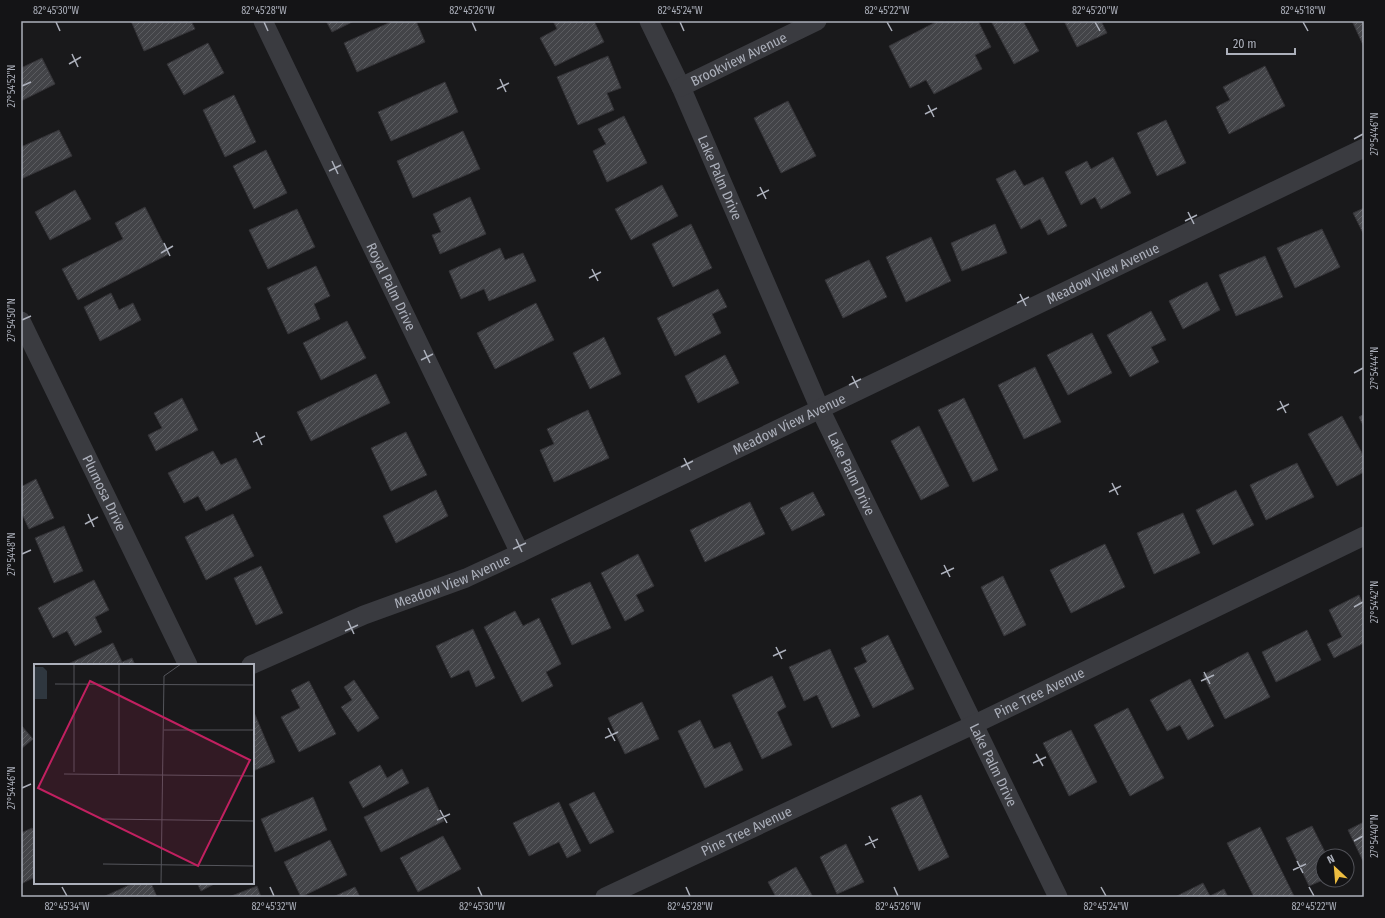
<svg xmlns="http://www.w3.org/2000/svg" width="1385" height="918" viewBox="0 0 1385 918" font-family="'Fira Sans Condensed',sans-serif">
<defs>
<pattern id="building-hatch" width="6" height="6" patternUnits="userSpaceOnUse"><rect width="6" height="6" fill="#434448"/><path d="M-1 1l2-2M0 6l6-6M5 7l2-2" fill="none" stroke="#5b5c60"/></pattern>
</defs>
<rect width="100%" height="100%" fill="#19191b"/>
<path fill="url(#building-hatch)" stroke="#343337" d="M131 21H191L195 29 144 51Z
M326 21H354L332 32Z
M393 21H416L425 42 357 72 344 43Z
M553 21H594L604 42 555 66 540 38 557 29Z
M938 21H978L991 47 975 55 982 69 934 94 926 80 910 88 889 46Z
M991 21H1023L1039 51 1014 64Z
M1064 21H1101L1107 33 1077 47Z
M1352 21H1364V47Z
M208 43 224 73 184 95 167 64Z
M608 56 621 88 607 93 614 110 578 125 557 77Z
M42 58 55 84 21 101V68Z
M1265 66 1285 106 1229 134 1216 107 1230 100 1223 87Z
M445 82 458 112 391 141 378 112Z
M234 95 256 142 225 157 203 110Z
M788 101 816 156 781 173 754 118Z
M624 116 647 163 607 182 593 151 606 144 598 129Z
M1166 120 1186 163 1157 176 1137 133Z
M59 130 72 156 21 179V147Z
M463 131 480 169 413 198 397 161Z
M266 150 287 193 254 209 233 166Z
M1113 157 1131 193 1101 209 1095 197 1081 205 1065 172 1087 161 1091 169Z
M1015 170 1024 186 1043 177 1067 226 1048 235 1040 219 1021 229 996 179Z
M662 185 678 216 631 240 615 209Z
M75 190 91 219 50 240 35 212Z
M470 197 486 234 440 254 432 235 441 232 433 214Z
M145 207 169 254 78 300 62 269 123 239 115 223Z
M1364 208V235L1353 213Z
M297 209 315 247 268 269 249 230Z
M691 224 712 268 673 287 652 244Z
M995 224 1007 253 962 271 951 243Z
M1322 229 1340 267 1295 288 1277 248Z
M931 237 951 281 906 302 886 257Z
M500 248 505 260 523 253 536 281 489 301 484 289 461 299 449 271Z
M1265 256 1283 297 1236 316 1219 275Z
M869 260 887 297 843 318 825 280Z
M316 266 330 296 314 304 320 319 288 334 267 288Z
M1207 282 1220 310 1183 329 1169 301Z
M718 289 727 307 712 314 721 333 675 356 657 318Z
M111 293 119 310 133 303 141 320 100 341 84 307Z
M536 303 554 340 495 369 477 333Z
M1151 311 1166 340 1151 347 1159 362 1130 377 1107 335Z
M347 321 366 358 321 380 303 343Z
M1092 333 1112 373 1068 395 1047 355Z
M604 337 621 374 590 389 573 353Z
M725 355 739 383 698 403 685 376Z
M1035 367 1061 422 1024 439 998 385Z
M376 374 390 403 311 441 297 412Z
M182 398 198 430 156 451 148 435 162 428 154 413Z
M964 398 998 470 973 482 938 410Z
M588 410 609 458 554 482 540 450 554 444 547 429Z
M1364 414V427L1359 417Z
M1342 416 1364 457V472L1337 486 1308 434Z
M919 426 949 486 921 500 891 441Z
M406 432 427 475 391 491 371 448Z
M213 451 221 465 236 458 251 488 206 511 198 496 184 503 168 473Z
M1297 463 1314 497 1266 520 1250 485Z
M36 479 54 518 29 529 21 512V487Z
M436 490 448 516 396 543 383 516Z
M1236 490 1254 525 1213 545 1196 510Z
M813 492 825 515 792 531 780 508Z
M750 502 765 534 705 562 690 530Z
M1183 513 1200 553 1154 574 1137 533Z
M233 514 254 556 206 580 185 537Z
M64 526 83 571 54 583 35 538Z
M1105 544 1125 587 1071 613 1050 570Z
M638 554 654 586 636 595 644 611 625 621 601 573Z
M261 566 283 613 256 625 234 578Z
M1003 576 1026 625 1004 636 981 587Z
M94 580 109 610 95 617 102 632 75 646 67 631 53 638 38 608Z
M590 582 611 628 572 645 551 599Z
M1359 595 1364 606V643L1334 658 1327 644 1342 637 1329 610Z
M515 611 523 626 539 618 561 664 546 672 553 686 522 702 484 627Z
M473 629 495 678 476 687 469 670 451 678 436 646Z
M1307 630 1321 660 1276 682 1262 652Z
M888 635 914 689 873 708 854 668 867 662 861 648Z
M113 643 122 662 132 658 135 665H66Z
M830 649 860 716 832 728 817 695 804 701 789 667Z
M1248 652 1270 697 1225 719 1203 675Z
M772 676 786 707 777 712 792 745 762 759 732 695Z
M1190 679 1214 726 1188 740 1180 725 1167 731 1150 700Z
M354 680 379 718 358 732 341 707 352 700 344 687Z
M309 681 336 734 299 752 281 717 300 708 291 690Z
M642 702 659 739 625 754 608 718Z
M1128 708 1164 778 1130 796 1094 725Z
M253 710 275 762 253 771Z
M700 720 714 749 730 742 743 770 705 788 678 731Z
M21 725 33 739 21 749Z
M1071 730 1097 782 1069 796 1043 743Z
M380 765 387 778 402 769 409 783 363 808 349 782Z
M428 787 444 821 381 852 364 817Z
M594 792 614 832 590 844 569 804Z
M921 795 949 857 919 871 891 808Z
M313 797 327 830 275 852 261 819Z
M559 802 581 851 567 858 559 842 529 856 513 823Z
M1364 822V863L1348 830Z
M1312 826 1327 856H1323V880L1309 886 1286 838Z
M1260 827 1294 896 1291 897H1254L1227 843Z
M32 828 35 834V877L21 884V833Z
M443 836 461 869 418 892 400 858Z
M330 840 347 875 301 897 284 862Z
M846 844 864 882 837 894 820 857Z
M796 867 813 897H776L768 882Z
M134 883H151L157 897H103Z
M197 883H216L201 891Z
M1203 883 1210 896 1224 889 1228 897H1175Z
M257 886 261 897H229Z
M355 887 360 897H333Z"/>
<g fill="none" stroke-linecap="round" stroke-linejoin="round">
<g stroke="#3a3b40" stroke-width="19">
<path id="s1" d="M263 21 520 553"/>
<path id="s2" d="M649 21 681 87 820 409 1058 897"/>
<path id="s3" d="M681 87 817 21"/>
<path id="s4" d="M21 321 188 665"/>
<path id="s5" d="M251 665 364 615 466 578 520 553 1364 148"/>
<path id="s6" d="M605 897 975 724 1364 536"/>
</g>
</g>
<path fill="none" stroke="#acb0bb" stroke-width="1.5" d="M56 22 60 31M264 22 268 31M472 22 476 31M680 22 684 31M887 22 892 31M1095 22 1100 31M1303 22 1308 31M72 54 78 67M69 64 81 57M500 79 506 92M22 86 31 82M497 89 509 83M928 105 934 117M925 114 937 108M1354 139 1363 134M332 161 338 174M329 171 341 165M760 187 766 199M757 196 769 190M1188 212 1194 224M1185 221 1197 215M164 243 170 256M161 253 173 246M592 269 598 281M589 278 601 272M1020 294 1026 306M1017 303 1029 297M22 320 31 316M424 350 430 363M421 360 433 354M1354 373 1363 368M852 376 858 388M849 385 861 379M1280 401 1286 413M1277 410 1289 404M256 432 262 445M253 442 265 436M684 458 690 470M681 467 693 461M1112 483 1118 495M1109 492 1121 486M88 514 94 527M85 524 98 517M516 539 522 552M513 549 526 543M22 554 31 550M944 565 950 577M941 574 954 568M1354 607 1363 602M348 621 354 634M345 631 358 625M776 647 782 659M773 656 786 650M1204 672 1210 684M1201 681 1214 675M608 728 615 741M605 738 618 732M1036 754 1043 766M1033 763 1046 757M22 788 31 784M440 810 447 823M437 820 450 814M869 836 875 848M1354 841 1363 836M865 845 878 839M1297 861 1303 873M1293 870 1306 864M62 887 67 896M270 887 274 896M478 887 482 896M686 887 690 896M894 887 898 896M1101 887 1106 896M1309 887 1314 896"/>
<g text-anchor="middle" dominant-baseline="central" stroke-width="3" stroke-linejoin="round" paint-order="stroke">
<g font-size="14" fill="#acb0bb" stroke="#141416">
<text stroke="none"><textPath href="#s3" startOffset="64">Brookview Avenue</textPath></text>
<text stroke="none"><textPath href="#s2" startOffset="172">Lake Palm Drive</textPath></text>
<text stroke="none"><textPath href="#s5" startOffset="938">Meadow View Avenue</textPath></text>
<text stroke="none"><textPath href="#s1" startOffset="295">Royal Palm Drive</textPath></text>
<text stroke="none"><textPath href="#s5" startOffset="590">Meadow View Avenue</textPath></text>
<text stroke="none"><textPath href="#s2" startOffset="496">Lake Palm Drive</textPath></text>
<text stroke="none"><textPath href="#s4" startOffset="191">Plumosa Drive</textPath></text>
<text stroke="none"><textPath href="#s5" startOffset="218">Meadow View Avenue</textPath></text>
<text stroke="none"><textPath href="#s6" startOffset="480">Pine Tree Avenue</textPath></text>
<text stroke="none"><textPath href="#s2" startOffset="820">Lake Palm Drive</textPath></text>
<text stroke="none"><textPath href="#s6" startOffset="156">Pine Tree Avenue</textPath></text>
</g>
</g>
<g transform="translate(34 664)">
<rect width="220" height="220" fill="#19191b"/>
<path d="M0 3H9L13 7V35H0Z" fill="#2f373f"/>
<path fill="none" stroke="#54555b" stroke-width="1" d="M21 20 220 21M130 66H220M40 108V0M30 110 220 112M85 111V0M69 155 220 157M69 200 220 202M127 220 130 12 147 0"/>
<path fill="#c12060" fill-opacity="0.15" stroke="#c12060" stroke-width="2" d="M56 17 216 96 164 202 4 124Z"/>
<rect width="220" height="220" fill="none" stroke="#acb0bb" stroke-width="2"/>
</g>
<rect width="1385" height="918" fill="none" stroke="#141416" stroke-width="44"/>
<g transform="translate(1335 868) rotate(334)"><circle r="19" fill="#141416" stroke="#515258"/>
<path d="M0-3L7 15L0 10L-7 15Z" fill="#edbd40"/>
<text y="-6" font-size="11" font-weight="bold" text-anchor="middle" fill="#acb0bb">N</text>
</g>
<path d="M1227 48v6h68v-6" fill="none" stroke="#acb0bb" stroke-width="2"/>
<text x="1233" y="48" font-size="12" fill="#acb0bb" stroke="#141416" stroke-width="3" paint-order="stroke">20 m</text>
<rect x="22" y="22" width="1341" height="874" fill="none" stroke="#acb0bb" stroke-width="1.5"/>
<g font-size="10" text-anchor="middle" fill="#acb0bb">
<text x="56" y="14">82°45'30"W</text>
<text x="264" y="14">82°45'28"W</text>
<text x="472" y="14">82°45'26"W</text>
<text x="680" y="14">82°45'24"W</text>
<text x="887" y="14">82°45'22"W</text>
<text x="1095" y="14">82°45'20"W</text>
<text x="1303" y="14">82°45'18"W</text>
<text transform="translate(11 86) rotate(-90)" y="4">27°54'52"N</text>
<text transform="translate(1374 134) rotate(-90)" y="4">27°54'46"N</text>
<text transform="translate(11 320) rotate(-90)" y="4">27°54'50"N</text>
<text transform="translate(1374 368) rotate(-90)" y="4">27°54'44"N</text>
<text transform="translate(11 554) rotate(-90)" y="4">27°54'48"N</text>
<text transform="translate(1374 602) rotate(-90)" y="4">27°54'42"N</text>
<text transform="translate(11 788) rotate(-90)" y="4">27°54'46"N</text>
<text transform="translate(1374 836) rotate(-90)" y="4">27°54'40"N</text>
<text x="67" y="910">82°45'34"W</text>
<text x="274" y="910">82°45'32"W</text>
<text x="482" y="910">82°45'30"W</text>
<text x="690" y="910">82°45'28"W</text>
<text x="898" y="910">82°45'26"W</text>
<text x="1106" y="910">82°45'24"W</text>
<text x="1314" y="910">82°45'22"W</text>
</g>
</svg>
